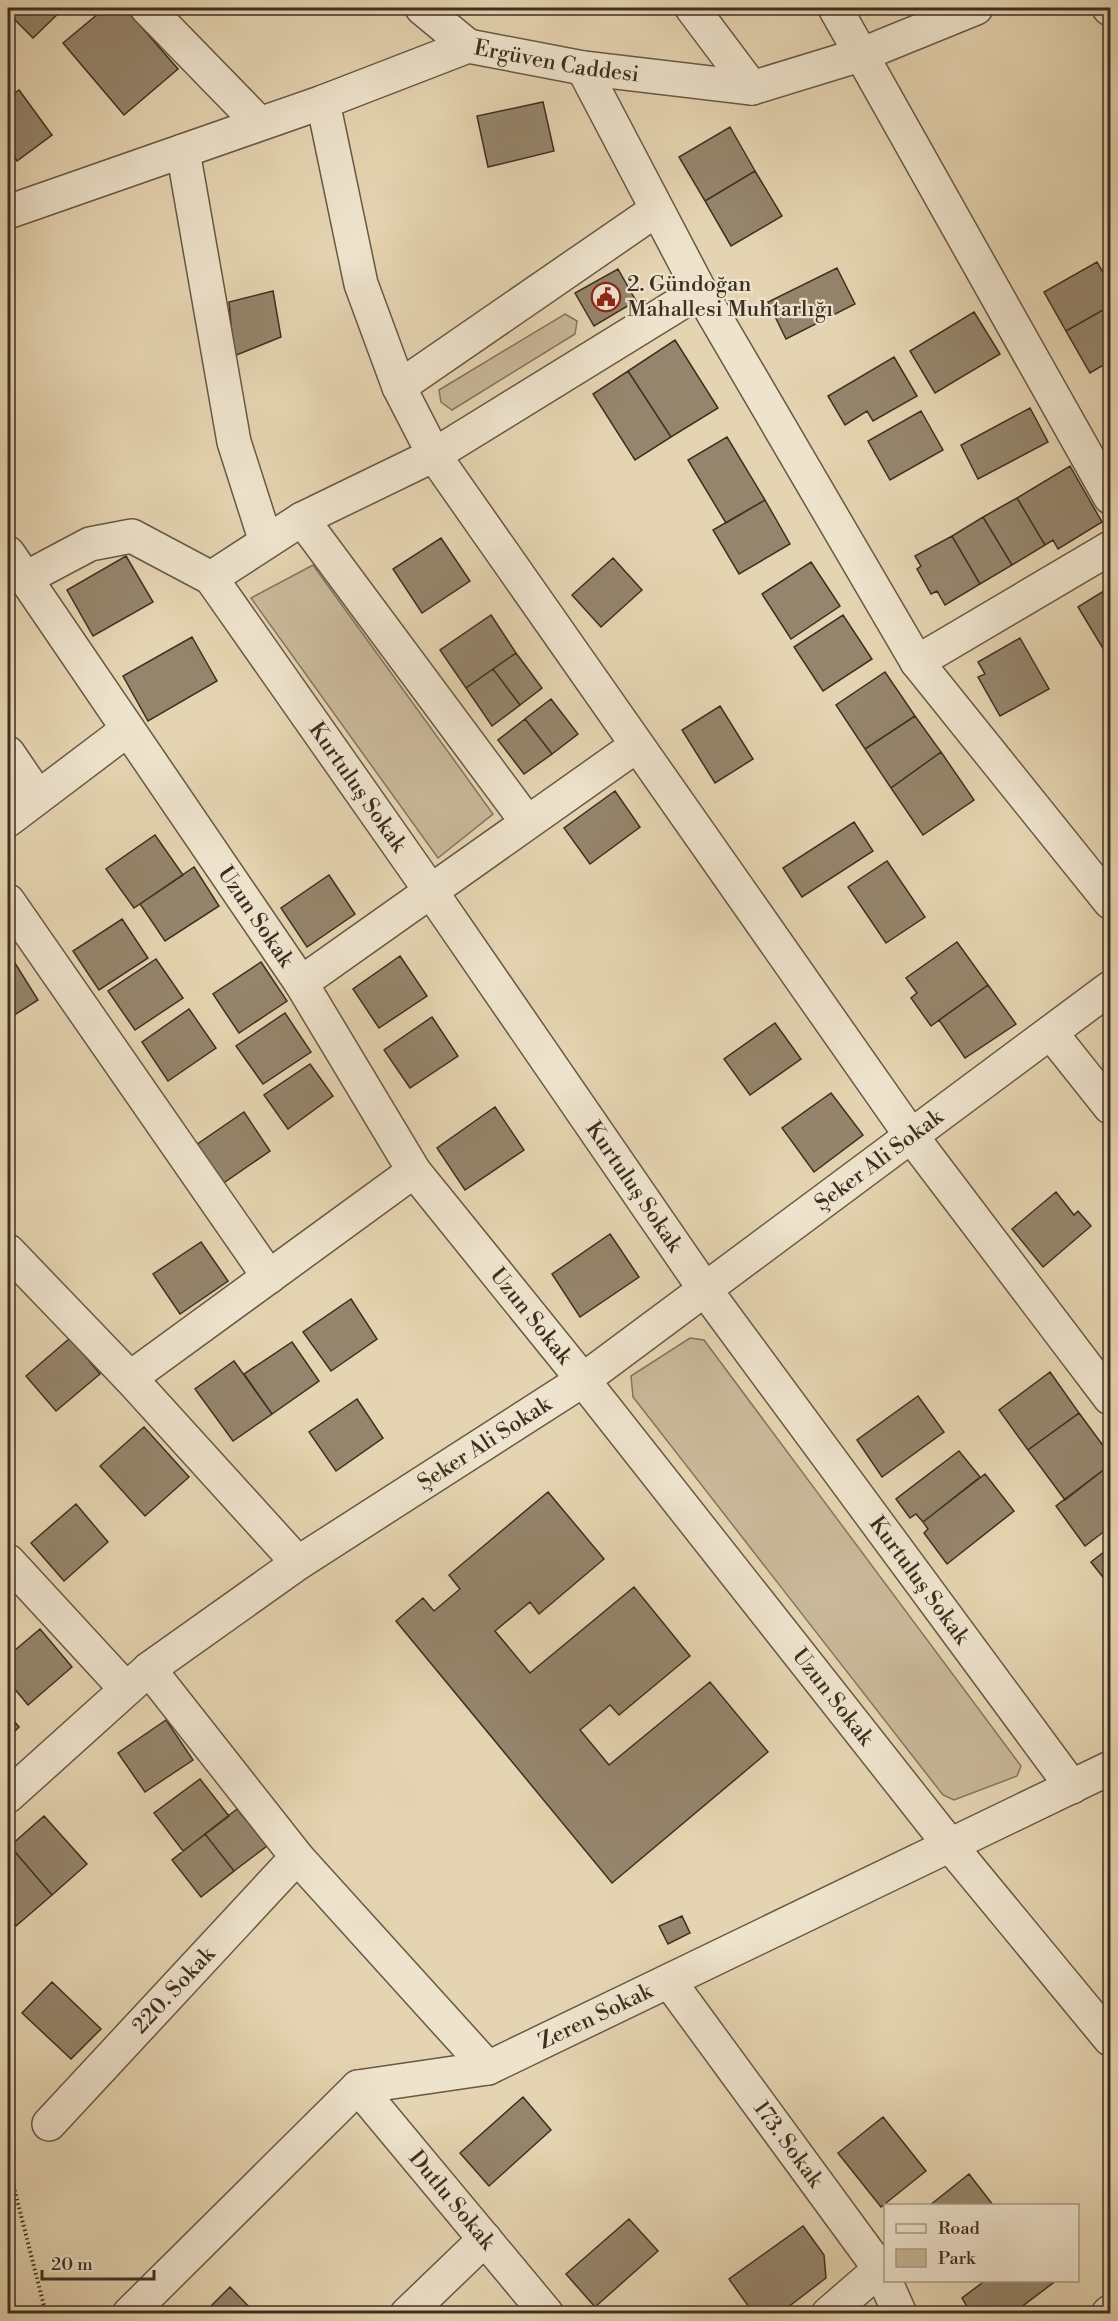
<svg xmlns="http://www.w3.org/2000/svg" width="1118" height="2321" viewBox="0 0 1118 2321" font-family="'Libre Bodoni',serif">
<rect width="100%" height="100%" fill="#e5d4b1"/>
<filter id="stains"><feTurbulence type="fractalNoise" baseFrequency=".00333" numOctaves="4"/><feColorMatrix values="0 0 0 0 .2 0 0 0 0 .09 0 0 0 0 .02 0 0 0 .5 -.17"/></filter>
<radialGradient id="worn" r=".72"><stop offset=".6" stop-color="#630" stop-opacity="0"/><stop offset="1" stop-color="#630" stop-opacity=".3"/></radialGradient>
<path fill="#c9b899" stroke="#84745d" stroke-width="1.5" d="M565 314 577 321 575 334 452 410 441 402 439 390Z
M313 565 493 814 438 858 251 598Z
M690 1338 704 1340 1021 1766 1017 1776 954 1800 943 1795 633 1397 631 1376Z"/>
<path fill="#95856c" stroke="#3e2f21" stroke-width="1.5" d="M8 8H64L33 38 8 13Z
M105 8H125L178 69 124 115 63 43Z
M19 90 52 135 17 161 8 148V98Z
M543 102 554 151 488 167 477 116Z
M730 127 755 171 705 201 679 157Z
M755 171 782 216 731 246 705 201Z
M1097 262 1110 285V306L1066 331 1044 292Z
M837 268 855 304 786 339 768 302Z
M618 269 636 301 594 326 575 293Z
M273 291 281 337 234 356 229 302Z
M1110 306V361L1090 373 1066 331Z
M974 312 1000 354 935 393 910 351Z
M675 340 718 408 671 437 628 371Z
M894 357 917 396 873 421 867 411 845 425 828 396Z
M628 371 671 437 635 460 593 394Z
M1030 408 1048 442 978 479 961 445Z
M921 411 943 450 890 480 868 441Z
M727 437 765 500 726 523 688 460Z
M1070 466 1102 522 1058 549 1053 540 1045 545 1017 498Z
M1017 498 1045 545 1012 565 983 517Z
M765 500 790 544 739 574 713 530Z
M983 517 1012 565 980 584 952 536Z
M952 536 980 584 945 605 937 591 931 594 917 569 921 566 915 556Z
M441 538 470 581 422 613 393 569Z
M126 556 153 602 93 636 67 590Z
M613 558 642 590 601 627 572 595Z
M811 562 840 606 791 639 762 594Z
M1110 587V660L1078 607Z
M491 615 516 653 466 688 440 650Z
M843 615 872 659 823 691 794 647Z
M192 637 217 681 148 721 123 676Z
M1020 638 1049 689 1000 716 978 677 985 674 978 662Z
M516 653 542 688 520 705 493 669Z
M493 669 520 705 492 726 466 688Z
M885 672 915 716 865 749 836 705Z
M551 699 578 734 552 754 525 719Z
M720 706 753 759 715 783 682 730Z
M915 716 941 752 891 788 865 749Z
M525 719 552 754 524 774 498 740Z
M941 752 974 800 923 835 891 788Z
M615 791 640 827 590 864 564 828Z
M854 822 873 851 802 897 783 868Z
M155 835 183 875 134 908 106 869Z
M887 861 925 917 886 943 848 887Z
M194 867 219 906 165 941 140 904Z
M329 875 355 914 307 947 281 908Z
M122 919 148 958 99 990 73 951Z
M957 942 988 985 931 1026 911 998 917 993 906 978Z
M400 956 427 996 379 1028 353 989Z
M156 959 183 998 135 1030 108 991Z
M13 960 38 1000 8 1019V963Z
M261 962 287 1001 239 1033 213 994Z
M988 985 1016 1024 965 1058 939 1020Z
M189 1009 216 1048 168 1081 142 1042Z
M285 1013 311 1052 263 1084 236 1046Z
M432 1017 458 1056 410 1088 384 1050Z
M775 1023 801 1059 750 1095 724 1059Z
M310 1064 333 1096 288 1129 264 1095Z
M831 1093 863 1135 814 1172 782 1128Z
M495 1107 524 1150 465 1190 437 1148Z
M244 1112 270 1151 222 1184 196 1145Z
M1056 1192 1074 1215 1078 1211 1091 1226 1043 1267 1012 1229Z
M610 1234 639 1277 580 1317 552 1274Z
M201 1242 228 1281 180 1314 153 1274Z
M351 1299 377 1339 331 1371 303 1332Z
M70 1338 100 1374 56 1411 26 1376Z
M292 1342 319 1381 272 1414 244 1374Z
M234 1361 272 1414 233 1441 195 1389Z
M1050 1372 1079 1413 1028 1450 999 1410Z
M918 1396 944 1432 882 1477 857 1440Z
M357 1399 383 1438 336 1471 309 1432Z
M1079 1413 1110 1455V1465L1065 1500 1028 1450Z
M144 1427 189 1477 145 1516 100 1466Z
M8 1441 14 1449 8 1455Z
M959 1451 980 1477 923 1522 916 1514 910 1518 896 1499Z
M1110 1465V1527L1085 1546 1056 1506Z
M985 1474 1014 1511 947 1564 924 1533 928 1529 923 1522Z
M548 1492 604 1559 539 1614 530 1602 495 1631 530 1673 634 1587 690 1656 619 1715 610 1705 580 1730 609 1765 710 1682 768 1752 612 1883 396 1621 423 1598 434 1611 460 1589 449 1575Z
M76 1504 108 1542 64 1581 31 1543Z
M1110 1547V1586L1091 1562Z
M40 1629 72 1667 28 1705 8 1681V1656Z
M8 1714 19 1727 8 1738Z
M166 1720 193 1760 145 1792 118 1753Z
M200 1779 229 1816 183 1851 154 1813Z
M237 1809 267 1846 234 1871 205 1834Z
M44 1816 87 1864 52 1895 10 1846Z
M205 1834 234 1871 201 1897 172 1860Z
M10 1846 52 1895 16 1926 8 1915V1848Z
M682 1916 690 1933 668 1944 659 1926Z
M52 1982 101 2029 71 2059 22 2013Z
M523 2097 551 2130 489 2186 460 2153Z
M883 2117 926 2171 881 2207 838 2153Z
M969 2174 993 2205 929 2206Z
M629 2219 658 2251 595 2307 566 2274Z
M803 2226 824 2255 826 2278 779 2314H754L729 2279Z
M986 2280H1057L1012 2314H961L968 2308 962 2298Z
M230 2287 256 2314H203Z"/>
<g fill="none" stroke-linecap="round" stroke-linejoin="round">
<g stroke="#685845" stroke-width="36">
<g id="street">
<path d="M147 8 259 123"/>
<path d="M422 8 468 46"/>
<path d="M692 8 752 88"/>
<path d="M835 8 1110 497"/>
<path d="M1109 8 1110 9"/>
<path d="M583 68 700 291 917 662 1110 902"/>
<path d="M323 102 361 284 399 387 434 455 912 1137 1110 1398"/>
<path d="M183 151 234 442 266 542"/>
<path id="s1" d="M8 212 323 102 468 46 583 68 752 88 863 54 976 8"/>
<path d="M399 387 656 210"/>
<path d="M302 519 527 822"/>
<path id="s2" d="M8 553 301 983 414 1171 583 1380 949 1844 1110 2039"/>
<path id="s3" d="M26 578 90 544 132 536 211 578 430 890 706 1291 1072 1787"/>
<path d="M211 578 302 519 434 455 700 291"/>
<path d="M917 662 1110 548"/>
<path d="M8 753 38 797"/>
<path d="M8 820 127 730"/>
<path d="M8 901 269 1277"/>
<path d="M301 983 636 746"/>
<path d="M1051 1033 1110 1107"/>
<path d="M8 1251 130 1378 298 1563"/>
<path d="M130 1378 414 1171"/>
<path d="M8 1561 126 1689"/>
<path d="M149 1669 297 1857 488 2068"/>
<path id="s4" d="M8 1796 149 1669 298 1563 583 1380 1110 988"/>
<path id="s5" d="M669 1981 880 2269 900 2314"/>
<path id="s6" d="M358 2087 547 2314"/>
<path id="s7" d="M49 2124 297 1857"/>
<path id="s8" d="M129 2314 358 2087 488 2068 1110 1768"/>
<path d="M407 2314 485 2239"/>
<path d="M828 2314 880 2269"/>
<path d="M1108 2314 1110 2312"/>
</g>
</g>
<path stroke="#3e2f21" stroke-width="4" stroke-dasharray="1.5 3" stroke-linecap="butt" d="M8 2164 46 2314"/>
<use href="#street" stroke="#eee3cc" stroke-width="33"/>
</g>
<defs>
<g id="civic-ring" transform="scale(1.5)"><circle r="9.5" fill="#eee3cc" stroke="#8f2418" stroke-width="1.5"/><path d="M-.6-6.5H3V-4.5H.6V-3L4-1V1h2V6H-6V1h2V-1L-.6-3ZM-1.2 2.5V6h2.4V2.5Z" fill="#8f2418"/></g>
</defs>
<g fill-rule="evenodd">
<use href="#civic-ring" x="606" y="297"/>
</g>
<g text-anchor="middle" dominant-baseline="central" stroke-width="4.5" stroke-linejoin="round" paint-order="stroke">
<g font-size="22" fill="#3e2f21" stroke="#eee3cc">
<text stroke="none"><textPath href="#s1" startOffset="579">Ergüven Caddesi</textPath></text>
<text stroke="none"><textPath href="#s3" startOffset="460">Kurtuluş Sokak</textPath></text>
<text stroke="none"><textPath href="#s2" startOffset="440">Uzun Sokak</textPath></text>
<text stroke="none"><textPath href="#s4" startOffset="1080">Şeker Ali Sokak</textPath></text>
<text stroke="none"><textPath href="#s3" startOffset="946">Kurtuluş Sokak</textPath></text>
<text stroke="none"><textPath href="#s2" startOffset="926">Uzun Sokak</textPath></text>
<text stroke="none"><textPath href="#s4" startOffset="594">Şeker Ali Sokak</textPath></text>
<text stroke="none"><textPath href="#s3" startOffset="1432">Kurtuluş Sokak</textPath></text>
<text stroke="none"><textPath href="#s2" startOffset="1412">Uzun Sokak</textPath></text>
<text stroke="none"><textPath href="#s7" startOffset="183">220. Sokak</textPath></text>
<text stroke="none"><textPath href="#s8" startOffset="573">Zeren Sokak</textPath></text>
<text stroke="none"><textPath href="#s5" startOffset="202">173. Sokak</textPath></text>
<text stroke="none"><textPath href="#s6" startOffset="147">Dutlu Sokak</textPath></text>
</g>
<g font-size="22" fill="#3e2f21" stroke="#eee3cc" text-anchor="start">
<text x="627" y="284">2. Gündoğan<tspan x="627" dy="25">Mahallesi Muhtarlığı</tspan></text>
</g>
</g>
<rect width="1118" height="2321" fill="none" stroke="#e5d4b1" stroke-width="30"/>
<rect x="9" y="9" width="1100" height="2303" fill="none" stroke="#3e2f21" stroke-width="3"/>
<rect x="15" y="15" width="1088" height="2291" fill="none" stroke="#3e2f21" stroke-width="1.5"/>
<rect x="884" y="2204" width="195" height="78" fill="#eee3cc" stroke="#a89b88" stroke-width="1.5"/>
<rect x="896" y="2224" width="30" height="9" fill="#eee3cc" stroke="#a89b88" stroke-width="1.5"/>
<text x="938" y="2234" font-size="18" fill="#3e2f21">Road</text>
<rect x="896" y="2249" width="30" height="18" fill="#c9b899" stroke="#a89b88" stroke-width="1.5"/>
<text x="938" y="2264" font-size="18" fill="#3e2f21">Park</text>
<path d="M42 2270v9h112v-9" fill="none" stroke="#3e2f21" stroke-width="3"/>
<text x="51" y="2270" font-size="18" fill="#3e2f21" stroke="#eee3cc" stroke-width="4.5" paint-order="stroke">20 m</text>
<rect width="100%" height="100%" filter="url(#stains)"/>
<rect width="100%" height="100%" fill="url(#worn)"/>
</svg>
